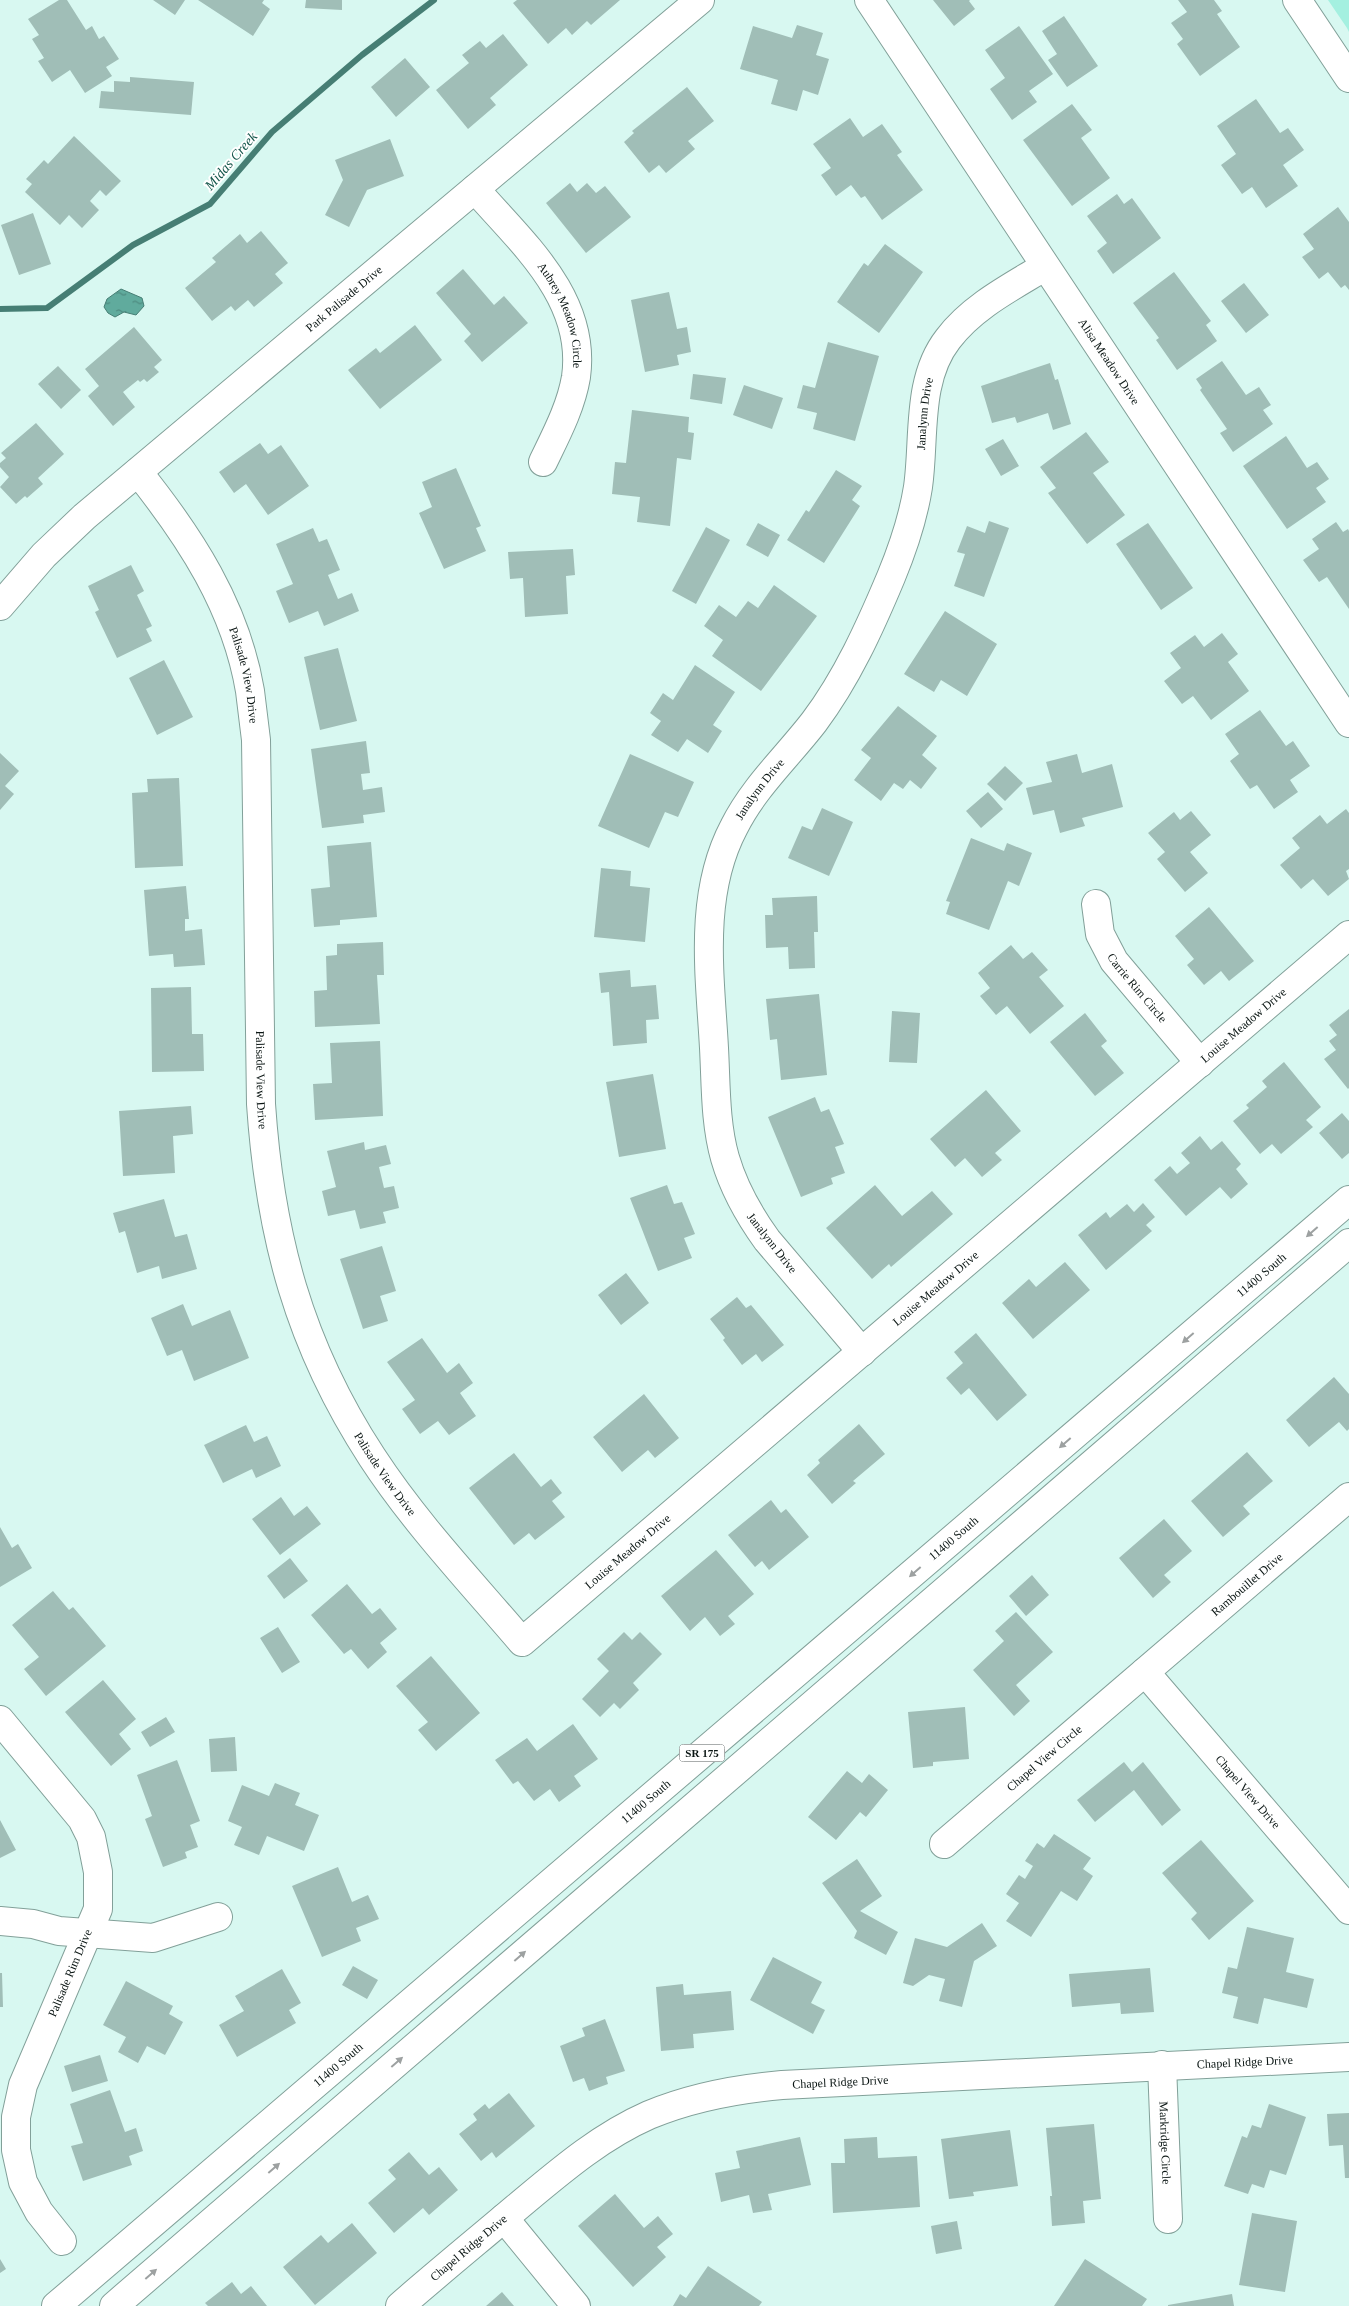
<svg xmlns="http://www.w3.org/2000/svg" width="1349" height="2306" viewBox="0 0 1349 2306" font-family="'Times New Roman',serif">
<defs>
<pattern id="water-ripples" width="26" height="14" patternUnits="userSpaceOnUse" patternTransform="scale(1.25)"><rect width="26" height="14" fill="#60ab9d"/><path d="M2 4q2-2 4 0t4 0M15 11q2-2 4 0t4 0" fill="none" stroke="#4d8a7f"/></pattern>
</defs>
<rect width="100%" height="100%" fill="#d8f8f1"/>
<path fill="#a4f0e0" d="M1328 0H1349V32L1347 28Z"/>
<path fill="url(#water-ripples)" stroke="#467e74" d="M121 289 142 298 144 306 136 315 124 312 115 317 108 313 104 307 107 299Z"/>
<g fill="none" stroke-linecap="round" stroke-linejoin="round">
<path stroke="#467e74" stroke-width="6" d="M0 309 47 308 133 245 210 204 272 132 362 55 434 0"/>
</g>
<path fill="#a0beb7" d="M59 0H67L86 30 92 26 99 39 104 36 119 59 106 67 112 76 85 93 70 70 52 82 38 61 44 58 32 39 39 35 28 19Z
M153 0H185L175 15Z
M198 0H264L262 3 270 9 253 36Z
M306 0H342V10L305 8Z
M517 0H620L591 25 587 21 572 35 566 28 548 44 513 3Z
M933 0H970L969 1 975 9 954 26Z
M1178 0H1214L1222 11 1217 14 1240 47 1200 76 1177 44 1183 39 1171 23 1187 12Z
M1064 16 1098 66 1067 87 1048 60 1057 54 1042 31Z
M797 25 823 33 816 55 829 59 818 95 803 90 797 111 771 104 778 80 740 69 753 26 792 38Z
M1019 26 1053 74 1029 91 1037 102 1012 120 990 89 1005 78 985 50Z
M503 34 528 65 490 98 496 105 468 129 436 90 469 63 462 55 480 41 486 48Z
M405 58 430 87 396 117 371 87Z
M130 77 194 82 191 115 99 108 101 91 114 92V81L130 82Z
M687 87 714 121 688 141 695 149 666 173 659 165 649 173 624 142 634 133 632 131Z
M1256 99 1280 133 1288 128 1304 150 1283 165 1298 186 1266 208 1252 187 1242 194 1221 165 1236 154 1217 126Z
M1072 104 1092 130 1081 138 1110 178 1072 206 1023 140Z
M850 118 863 137 882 124 902 152 897 155 923 190 882 220 865 196 861 198 851 185 836 196 821 175 831 168 813 144Z
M74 136 121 181 106 196 100 190 90 201 99 210 82 228 69 215 60 225 25 192 32 184 26 179 44 160 48 164Z
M390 139 404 176 367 190 349 227 325 215 343 180 335 160Z
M570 183 577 192 587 183 596 193 605 186 631 217 586 253 546 203Z
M1117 194 1124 204 1132 198 1161 238 1113 274 1097 251 1107 243 1087 216Z
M1338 207 1349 222V290L1345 285 1341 288 1328 272 1319 279 1302 257 1314 249 1303 234Z
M33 213 51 264 19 275 1 225Z
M261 231 288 263 275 274 283 283 254 307 248 300 235 311 231 306 212 321 185 288 216 262 212 258 240 234 247 243Z
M885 244 923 272 879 333 837 302 864 263 868 266Z
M463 269 494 305 504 296 528 323 482 362 464 341 471 334 436 293Z
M1174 272 1211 321 1206 325 1217 341 1177 370 1156 340 1159 338 1133 303Z
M1244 283 1269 315 1246 333 1221 301Z
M669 292 677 329 687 327 691 352 677 355 679 365 645 372 631 300Z
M415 325 442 360 380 409 348 370 376 348 380 353Z
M134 327 162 360 154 367 159 372 147 382 144 379 140 382 138 380 123 392 135 407 113 426 88 396 99 386 85 369Z
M828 342 879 356 855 441 813 429 817 413 797 408 803 385 815 388Z
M1222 361 1246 395 1259 387 1271 405 1263 410 1273 424 1233 452 1220 433 1227 429 1200 390 1202 388 1196 379Z
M1050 363 1055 380 1058 379 1071 424 1053 430 1048 413 1017 423 1015 417 992 423 981 386Z
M58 366 81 390 61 409 38 384Z
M693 374 726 378 722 404 690 399Z
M744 385 783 398 772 429 733 415Z
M632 410 689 417 688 432 694 433 691 460 677 458 670 526 637 522 640 497 612 494 615 462 626 463Z
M36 423 64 454 38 478 43 484 27 498 25 496 16 504 0 487 9 477 0 467V463L6 458 1 453Z
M1086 432 1109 462 1093 473 1125 515 1087 544 1048 493 1056 488 1040 467Z
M1286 436 1307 468 1317 462 1329 479 1316 488 1326 502 1287 529 1243 466Z
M1003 439 1019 466 1001 476 985 449Z
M260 443 268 454 281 445 309 486 268 515 246 484 234 493 219 472Z
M456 468 481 526 476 528 486 551 444 569 419 513 432 507 422 482Z
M836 470 862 486 852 500 860 506 824 563 787 540 806 510 809 512Z
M989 521 1009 528 984 597 954 586 965 554 957 552 967 526 985 533Z
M1336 522 1343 532 1348 529 1349 531V609L1327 577 1319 582 1303 560 1319 549 1312 539Z
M758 523 780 535 768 557 746 545Z
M1148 523 1193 588 1161 610 1116 544Z
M706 527 730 540 696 604 672 591Z
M313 528 319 542 327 539 340 570 328 575 338 599 352 593 359 611 324 626 318 611 289 623 276 591 293 584 276 544Z
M573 549 575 575 566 576 568 614 525 617 523 578 510 579 508 552Z
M131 565 144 591 137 595 152 626 146 629 152 641 117 658 95 612 99 610 88 586Z
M774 585 817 616 761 691 712 656 723 640 704 626 719 605 736 617 748 601 758 608Z
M945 611 997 644 967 696 941 680 934 692 904 674Z
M1222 633 1238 654 1228 662 1249 691 1211 720 1193 696 1182 704 1164 681 1181 668 1170 653 1195 635 1204 647Z
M338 648 357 721 320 730 304 657Z
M164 660 193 717 157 735 129 678Z
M695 665 735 692 713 725 722 731 708 753 687 739 678 752 651 735 661 721 650 713 663 693 673 700Z
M898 706 937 736 922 755 937 768 921 789 910 780 903 789 894 783 881 801 854 780 871 758 861 750Z
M1260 710 1286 746 1293 741 1310 766 1290 780 1298 792 1274 809 1257 785 1250 789 1230 761 1239 754 1225 734Z
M366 741 370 773 361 774 363 790 382 787 385 812 363 815 364 823 322 828 311 749Z
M0 753 19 771 5 786 14 794 0 810Z
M630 754 694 782 678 817 665 812 649 848 598 826Z
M1077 754 1082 773 1112 764 1123 807 1082 818 1085 826 1060 833 1054 810 1033 815 1026 788 1052 782 1046 762Z
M1005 766 1023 783 1005 801 987 784Z
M179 778 183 866 135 868 132 793 148 792 147 779Z
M988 792 1003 809 981 828 966 811Z
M822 808 853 822 829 876 788 858 802 826 812 830Z
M1346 809 1349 813V869L1346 871 1349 879 1328 896 1313 879 1301 889 1280 865 1300 848 1292 838 1320 815 1327 824Z
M1191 811 1211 835 1190 852 1208 873 1185 892 1157 859 1165 852 1148 833 1174 812 1180 820Z
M971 838 1004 851 1007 843 1032 853 1019 886 1008 881 989 930 946 914 950 902 946 901Z
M371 842 377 917 340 920V925L314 927 311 889 330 887 327 846Z
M601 868 631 871 630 886 650 888 645 942 594 937Z
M186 886 189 919H185V931L202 929 205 965 174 967 173 954 149 956 144 890Z
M817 896 818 932H814L815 968 789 969 788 947 766 948 765 915H773L772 898Z
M1209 907 1254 961 1229 981 1221 971 1204 985 1187 965 1194 959 1175 936Z
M383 942 384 975H377L380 1024 315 1027 314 991 327 990 326 956 337 955V944Z
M1011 945 1023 959 1032 952 1048 970 1039 977 1064 1006 1030 1034 1007 1006 996 1015 980 996 990 988 978 973Z
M630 970 631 987 656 985 659 1019 646 1020 647 1043 613 1046 609 992 601 993 599 973Z
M191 987 192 1034H203L204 1071 152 1072 151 988Z
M819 994 827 1075 781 1080 777 1039 770 1040 766 999Z
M1349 1009V1088L1348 1089 1324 1059 1336 1050 1329 1041 1337 1035 1329 1025Z
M892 1011 920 1013 917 1063 889 1062Z
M1085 1013 1107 1041 1101 1046 1124 1073 1095 1096 1050 1042Z
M380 1041 383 1116 315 1120 313 1084 332 1083 330 1043Z
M1284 1062 1321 1107 1306 1120 1313 1127 1281 1154 1272 1144 1260 1154 1233 1121 1249 1108 1246 1105 1267 1087 1262 1081Z
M653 1074 666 1149 619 1157 606 1082Z
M986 1090 1021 1131 995 1153 1002 1160 982 1177 965 1158 955 1167 930 1139Z
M815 1097 821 1112 829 1109 844 1144 835 1147 845 1173 831 1178 833 1184 801 1197 768 1117Z
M191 1106 193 1134 173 1136 175 1173 123 1176 119 1111Z
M1342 1113 1349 1121V1153L1342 1159 1319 1133Z
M1200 1136 1211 1150 1222 1141 1241 1164 1236 1169 1248 1184 1231 1199 1220 1187 1186 1216 1154 1180 1170 1166 1177 1174 1190 1163 1181 1153Z
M364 1142 365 1150 386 1145 391 1164 379 1167 384 1188 394 1186 399 1208 383 1212 386 1223 360 1229 355 1210 328 1216 322 1191 336 1187 327 1151Z
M667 1185 674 1204 682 1202 695 1234 684 1238 692 1258 658 1271 630 1198Z
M875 1185 902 1216 932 1191 953 1214 891 1267 889 1264 872 1279 826 1228Z
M164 1199 175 1237 187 1234 197 1269 162 1279 159 1266 137 1273 125 1231 119 1233 113 1213Z
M1143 1203 1155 1217 1146 1225 1152 1231 1106 1270 1078 1235 1106 1212 1110 1218 1127 1204 1134 1212Z
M382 1246 396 1291 380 1296 388 1321 363 1329 340 1259Z
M1065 1262 1090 1290 1033 1339 1002 1303 1029 1279 1036 1287Z
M626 1273 649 1303 621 1325 598 1295Z
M737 1297 746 1308 751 1305 784 1345 762 1362 756 1354 742 1365 723 1340 725 1338 710 1319Z
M183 1304 192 1326 230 1310 249 1358 194 1381 182 1350 167 1356 151 1318Z
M976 1333 1027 1395 997 1421 969 1388 961 1395 946 1378 963 1363 954 1352Z
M422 1338 447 1373 459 1363 473 1383 460 1393 476 1416 449 1435 438 1421 420 1434 402 1409 415 1400 387 1362Z
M1334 1377 1349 1394V1429L1347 1431 1339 1422 1309 1447 1286 1420Z
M644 1394 679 1438 655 1458 648 1450 622 1472 593 1437Z
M859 1424 885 1454 853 1481 856 1483 832 1504 807 1475 820 1463 818 1460Z
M246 1425 254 1442 267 1436 281 1466 256 1478 252 1469 223 1483 204 1445Z
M1247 1452 1273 1481 1243 1506 1250 1514 1223 1537 1191 1501Z
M514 1453 541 1487 551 1479 562 1493 552 1501 565 1517 535 1540 529 1533 514 1545 469 1488Z
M281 1497 294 1516 307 1506 321 1524 280 1555 252 1519Z
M771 1500 781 1513 786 1509 809 1537 769 1570 762 1561 755 1567 728 1535Z
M1164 1519 1192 1551 1164 1575 1171 1582 1153 1598 1119 1558Z
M0 1527 12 1548 18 1544 32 1568 0 1587Z
M716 1550 754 1594 728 1616 735 1624 720 1636 705 1617 690 1631 661 1596Z
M290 1558 308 1581 284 1599 267 1576Z
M1032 1575 1049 1595 1026 1616 1009 1596Z
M347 1584 372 1614 380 1608 397 1629 380 1643 387 1652 368 1669 351 1649 344 1654 311 1615Z
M53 1591 69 1610 73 1607 106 1646 46 1696 24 1669 39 1657 12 1625Z
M1016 1612 1053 1652 1016 1685 1030 1701 1014 1716 973 1670 1004 1641 995 1631Z
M278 1627 300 1662 282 1673 260 1638Z
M624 1632 632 1640 640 1632 662 1654 633 1683 639 1690 620 1709 614 1703 600 1717 582 1699 609 1671 597 1659Z
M431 1656 480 1713 436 1751 418 1730 428 1722 396 1686Z
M103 1680 136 1719 119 1734 131 1749 111 1766 65 1712Z
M965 1707 969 1759 933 1762V1766L913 1768 908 1712Z
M166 1717 175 1732 150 1747 141 1732Z
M573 1724 598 1759 574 1776 581 1786 559 1802 550 1789 534 1801 518 1781 513 1784 495 1760 527 1738 537 1751Z
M235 1737 237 1771 211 1772 209 1739Z
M177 1760 200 1821 190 1825 198 1847 185 1852 187 1858 163 1867 145 1819 152 1816 137 1775Z
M1124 1762 1132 1772 1143 1762 1181 1810 1162 1826 1134 1790 1095 1822 1077 1800Z
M847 1771 862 1783 869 1774 888 1790 866 1817 860 1812 836 1840 808 1817Z
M275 1783 300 1793 295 1805 319 1815 304 1851 267 1836 259 1855 234 1845 242 1827 228 1821 242 1785 269 1796Z
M0 1820 16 1850 0 1858Z
M1054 1834 1091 1858 1083 1869 1093 1876 1077 1901 1061 1891 1031 1937 1006 1921 1019 1903 1006 1894 1019 1875 1025 1879 1033 1866 1025 1861 1037 1843 1044 1848Z
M1201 1840 1254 1901 1209 1940 1191 1919 1197 1913 1162 1873Z
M857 1859 882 1896 860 1911 898 1932 886 1955 854 1938 857 1931 822 1883Z
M338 1867 352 1902 368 1895 379 1919 356 1928 361 1941 322 1957 292 1886Z
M982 1923 997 1946 974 1961 962 2007 939 2001 945 1979 929 1975 913 1986 903 1983 915 1938 947 1947Z
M1247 1927 1294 1938 1286 1972 1314 1979 1307 2008 1264 1998 1258 2024 1233 2018 1238 1997 1222 1993 1228 1967 1237 1969Z
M773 1957 822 1982 811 2003 825 2010 813 2034 750 2000Z
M353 1966 378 1980 367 1999 342 1985Z
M1150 1968 1154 2012 1121 2014 1120 2003 1072 2007 1069 1974Z
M282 1969 301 2003 289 2010 296 2023 237 2057 219 2025 244 2011 235 1996Z
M0 1973H2L3 2007H0Z
M126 1981 173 2006 169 2014 183 2022 165 2055 147 2046 138 2063 118 2052 126 2037 103 2025Z
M683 1984 684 1995 731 1991 734 2030 693 2034 694 2048 661 2051 656 1987Z
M605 2019 625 2071 606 2077 608 2084 589 2091 584 2078 573 2082 560 2046 585 2036 582 2028Z
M100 2055 108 2081 72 2092 64 2066Z
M110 2090 125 2132 136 2128 143 2151 129 2156 132 2165 83 2181 71 2146 83 2143 70 2104Z
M509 2093 535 2126 496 2158 492 2152 481 2161 459 2134 477 2120 473 2114 485 2104 489 2109Z
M1269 2104 1306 2117 1286 2175 1270 2170 1264 2188 1252 2184 1248 2194 1224 2186 1242 2136 1247 2138 1252 2125 1261 2128Z
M1349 2113V2178H1345L1343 2145 1329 2146 1327 2114Z
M1094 2124 1101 2199 1083 2201 1085 2223 1052 2226 1050 2196H1052L1046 2128Z
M1010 2130 1018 2186 973 2192 974 2196 949 2199 941 2139Z
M800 2137 811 2185 768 2194 772 2210 753 2213 749 2195 721 2202 715 2173 740 2168 736 2151Z
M877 2137 878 2158 917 2156 920 2207 833 2213 831 2163H845L844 2139Z
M409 2152 429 2175 439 2167 458 2190 429 2215 423 2208 394 2233 368 2203 396 2179 388 2170Z
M615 2194 644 2228 658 2216 673 2234 657 2247 666 2257 633 2287 578 2226Z
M1252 2213 1297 2221 1285 2292 1239 2285Z
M957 2221 962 2249 936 2254 931 2226Z
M352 2223 377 2253 315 2305 283 2267 321 2235 328 2243Z
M0 2259 6 2269 0 2273Z
M1085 2259 1147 2299 1142 2306H1054Z
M708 2266 762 2302 759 2306H673L680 2294 686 2298Z
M232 2282 241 2294 251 2286 267 2306H208L205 2303Z
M502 2292 514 2306H486Z
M1232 2294 1234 2306H1168V2305Z"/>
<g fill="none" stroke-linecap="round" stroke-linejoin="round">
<g stroke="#82a099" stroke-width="30">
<g id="minor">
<path id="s1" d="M869 0 1349 723"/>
<path d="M1297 0 1349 78"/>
<path id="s2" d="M475 189C522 243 587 298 576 377 571 407 556 435 543 462"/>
<path id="s3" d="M138 472C190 537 236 607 250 691 252 707 254 724 256 740L261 1104C270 1236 299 1345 372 1457 415 1523 471 1582 522 1642L1349 935"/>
<path id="s4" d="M0 606 44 555 84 517 700 0"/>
<path id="s5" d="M1096 904 1100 934 1114 961 1200 1063"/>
<path id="s6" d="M862 1352 767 1240C749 1215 734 1189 725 1158 715 1123 716 1085 714 1048 710 975 698 895 734 827 754 787 787 757 814 722 847 678 870 627 891 577 903 548 913 519 918 487 925 438 916 380 948 339 972 307 1011 287 1044 267"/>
<path id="s7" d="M1145 1672 1349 1910"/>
<path d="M0 1720 82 1819 91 1837 98 1872V1909L23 2085 16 2117V2150L23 2182 39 2212 62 2241"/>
<path id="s8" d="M944 1844 1349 1497"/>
<path d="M0 1921 33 1924 59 1931 153 1938 218 1917"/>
<path id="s9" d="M1162 2065 1168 2219"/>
<path d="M504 2218 576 2306"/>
<path id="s10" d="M400 2306C438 2273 477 2241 516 2208 558 2173 599 2137 649 2115 692 2097 736 2089 782 2085L1349 2057"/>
</g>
</g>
<g stroke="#82a099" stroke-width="30">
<g id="major">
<path id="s11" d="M56 2306 1349 1200"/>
<path d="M114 2306 1349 1243"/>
</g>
</g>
<use href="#minor" stroke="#fff" stroke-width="28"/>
<use href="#major" stroke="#fff" stroke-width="28"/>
</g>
<defs><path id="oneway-solid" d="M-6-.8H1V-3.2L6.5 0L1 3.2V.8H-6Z" transform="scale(1.25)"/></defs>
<g fill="#9da1a1">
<use href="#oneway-solid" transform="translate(1312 1232) rotate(139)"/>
<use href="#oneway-solid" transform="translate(1188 1338) rotate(139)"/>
<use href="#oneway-solid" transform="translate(1065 1443) rotate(139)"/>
<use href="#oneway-solid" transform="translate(915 1572) rotate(139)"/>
<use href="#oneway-solid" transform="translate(520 1956) rotate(-41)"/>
<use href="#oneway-solid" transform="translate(397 2062) rotate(-41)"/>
<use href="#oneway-solid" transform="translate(274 2168) rotate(-41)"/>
<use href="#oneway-solid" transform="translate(151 2274) rotate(-41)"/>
</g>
<g text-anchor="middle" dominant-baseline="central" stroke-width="4" stroke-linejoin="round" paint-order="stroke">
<rect fill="#fff" stroke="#545b5a" stroke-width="1" x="679.5" y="1744.5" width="45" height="17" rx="4"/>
<g font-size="11" font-weight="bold" fill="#0a1513">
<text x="702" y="1753">SR 175</text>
</g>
<g font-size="12" fill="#0a1513" stroke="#fff">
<text stroke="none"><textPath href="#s4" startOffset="462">Park Palisade Drive</textPath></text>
<text stroke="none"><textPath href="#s2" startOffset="156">Aubrey Meadow Circle</textPath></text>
<text stroke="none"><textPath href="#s1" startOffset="434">Alisa Meadow Drive</textPath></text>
<text stroke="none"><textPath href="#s6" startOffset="1040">Janalynn Drive</textPath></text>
<text stroke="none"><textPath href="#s3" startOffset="232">Palisade View Drive</textPath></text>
<text stroke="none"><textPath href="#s6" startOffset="621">Janalynn Drive</textPath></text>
<text stroke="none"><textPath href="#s5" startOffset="96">Carrie Rim Circle</textPath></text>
<text stroke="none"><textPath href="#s3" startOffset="2224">Louise Meadow Drive</textPath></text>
<text stroke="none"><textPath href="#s3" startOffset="638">Palisade View Drive</textPath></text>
<text transform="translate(772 1243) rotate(52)">Janalynn Drive</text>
<text stroke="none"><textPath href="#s11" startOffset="1586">11400 South</textPath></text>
<text stroke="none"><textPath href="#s3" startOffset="1819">Louise Meadow Drive</textPath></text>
<text stroke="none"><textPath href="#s3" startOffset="1058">Palisade View Drive</textPath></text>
<text stroke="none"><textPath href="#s11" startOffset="1181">11400 South</textPath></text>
<text stroke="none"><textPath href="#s3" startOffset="1414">Louise Meadow Drive</textPath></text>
<text stroke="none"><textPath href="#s8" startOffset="399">Rambouillet Drive</textPath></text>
<text stroke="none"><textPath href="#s8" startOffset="132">Chapel View Circle</textPath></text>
<text stroke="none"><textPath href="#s7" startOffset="158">Chapel View Drive</textPath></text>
<text stroke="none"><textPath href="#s11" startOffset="776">11400 South</textPath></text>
<text transform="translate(70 1973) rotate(-67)">Palisade Rim Drive</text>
<text stroke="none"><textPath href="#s10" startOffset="915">Chapel Ridge Drive</textPath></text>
<text stroke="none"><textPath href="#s11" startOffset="371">11400 South</textPath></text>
<text stroke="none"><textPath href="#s10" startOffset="510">Chapel Ridge Drive</textPath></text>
<text stroke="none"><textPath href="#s9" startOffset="78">Markridge Circle</textPath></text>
<text stroke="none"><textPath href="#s10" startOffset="90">Chapel Ridge Drive</textPath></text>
</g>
<g font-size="14" font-style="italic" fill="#14554a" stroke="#fff">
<text transform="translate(231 161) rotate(-49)">Midas Creek</text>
</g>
</g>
</svg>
